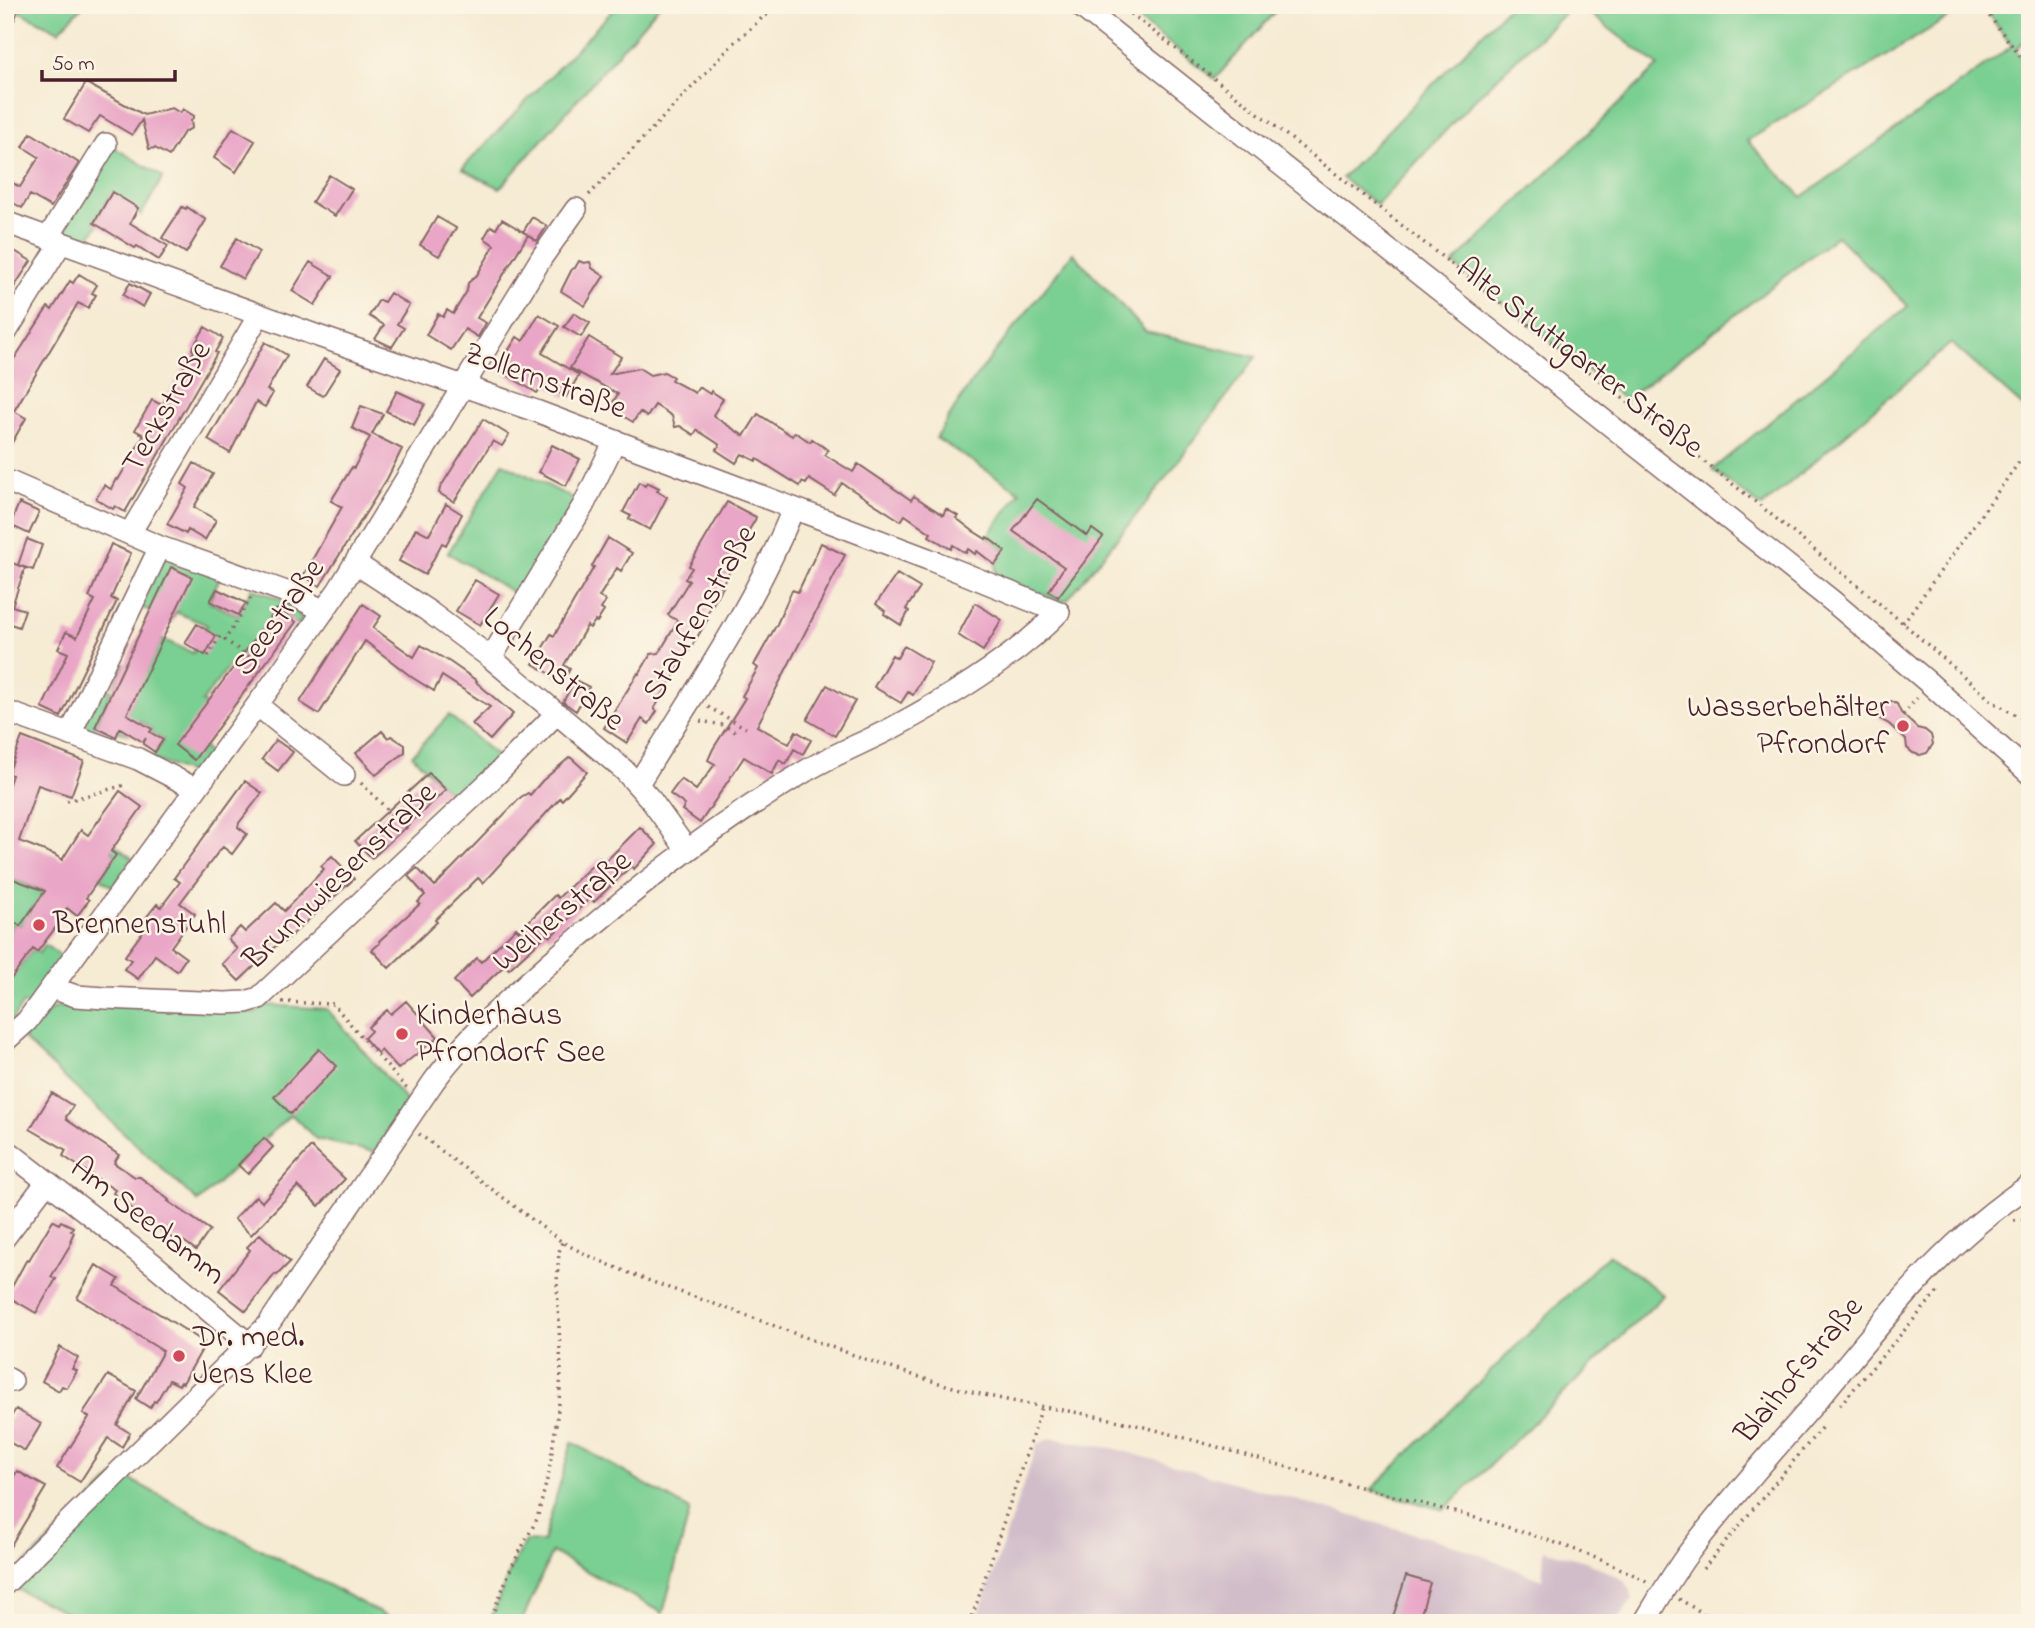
<svg xmlns="http://www.w3.org/2000/svg" width="2035" height="1628" viewBox="0 0 2035 1628" font-family="'Indie Flower',sans-serif">
<rect width="100%" height="100%" fill="#fcf5e5"/>
<filter id="ink" filterUnits="userSpaceOnUse"><feTurbulence type="fractalNoise" baseFrequency=".0143" numOctaves="2"/><feDisplacementMap in="SourceGraphic" scale="14" xChannelSelector="R" yChannelSelector="G"/><feConvolveMatrix kernelMatrix="1 2 1 2 8 2 1 2 1" color-interpolation-filters="sRGB"/></filter>
<filter id="wash" filterUnits="userSpaceOnUse"><feTurbulence type="fractalNoise" baseFrequency=".00686" numOctaves="4" result="noise"/><feDisplacementMap in="SourceGraphic" scale="28" xChannelSelector="R" yChannelSelector="G"/><feGaussianBlur stdDeviation="1.57" result="paint"/><feColorMatrix in="noise" values="0 0 0 0 0 0 0 0 0 0 0 0 0 0 0 0 0 1.4 0 .05"/><feComposite in="paint" operator="in"/></filter>
<g filter="url(#wash)">
<rect width="100%" height="100%" fill="#f6ebd3"/>
<path fill="#d1bdc9" d="M1050 1438 1116 1449 1458 1546 1542 1580 1544 1550 1589 1562 1625 1581 1631 1590 1632 1601 1615 1623H976L1037 1445Z"/>
<path fill="#7acf92" stroke="#62775e" stroke-width="2" d="M16 5H84L59 31 14 9Z
M618 5H660L500 188 462 169Z
M1120 5H1281L1215 79Z
M1510 5H1573L1473 101 1377 205 1342 178Z
M1579 5H1969L1747 141 1802 197 2012 46 1981 5H2030V35L2015 50 2030 69V413L1951 343 1762 507 1712 470 1908 306 1837 236 1625 400 1453 264 1658 66Z
M112 146 163 177 141 215 112 193 94 222 98 225 87 241 59 230Z
M1073 253 1146 332 1256 357 1156 491 1067 600 1061 601 994 576 996 570 995 565 1005 551 987 537 1020 492 936 438 970 384Z
M503 463 576 500 517 595 448 553Z
M161 556 220 577 209 602 238 615 252 588C268 596 298 601 302 621L299 625 277 609 252 643 251 669 235 658 202 702 206 705 203 747 210 754 192 774 152 759 163 740 150 732 152 729 139 721 130 734 118 732 135 696 114 686 124 664 145 674 162 639 193 653 207 625 176 612 171 621 143 608 140 604Z
M98 686 112 690 95 726 116 737 111 745 80 730Z
M449 715 499 758 455 799 412 755Z
M115 845 133 859 113 887 100 878 116 855 111 851Z
M5 876 45 892 20 926 16 923 5 937Z
M45 945 62 957 28 1006 23 1003 11 1022 5 1024V992L9 986 7 984 33 949 39 953Z
M72 1004 255 1013 267 1005 327 1009 407 1101 374 1152 316 1139 291 1114 198 1202 23 1039 52 1009Z
M1609 1254 1664 1295 1444 1510 1371 1490Z
M572 1442 690 1510 663 1613 552 1552 521 1623H489L511 1568 525 1541 543 1542Z
M118 1473 399 1623H90L5 1584Z"/>
<g id="blocks">
<path fill="#e9a6c6" d="M86 83 144 115 172 108 180 113 183 109 194 116 191 121 192 128 184 132 169 156 155 148 149 149 142 120 132 135 100 116 88 133 64 119Z
M233 128 255 141 236 172 214 158Z
M31 133 79 163 51 207 30 195 22 208 5 198V179L20 187 39 157 23 147Z
M329 175 352 189 335 216 312 202Z
M112 192 138 208 130 223 168 246 159 260 137 246 135 248 94 223Z
M182 207 186 209 187 207 206 220 186 253 162 238Z
M437 217 456 228 439 256 420 245Z
M532 217 547 226 537 241 528 235 477 318 486 323 478 337 465 329 451 350 426 335 438 314 443 317 447 310 453 314 467 291 468 283 477 275 490 253 494 245 484 238 491 226 496 229 502 219 527 234 523 232Z
M237 238 259 252 243 279 220 266Z
M5 245 31 261 14 287 5 281Z
M579 261 584 263 590 262 592 268 604 276 585 306 561 291 572 269 575 268Z
M310 262 333 276 315 305 292 291Z
M79 274 97 285 92 293 96 295 88 308 78 303 14 411 26 418 5 455V373L48 307 52 310 70 281 73 283Z
M130 283 150 294 143 307 123 295Z
M390 293 409 305 397 324 404 328 392 347 375 339 384 325 369 316 379 300 384 302Z
M574 313 590 323 581 337 564 327Z
M539 314 559 326 542 353 579 375 566 397 544 383 537 393 497 369 517 337 523 341Z
M205 327 223 338 215 352 217 353 125 512 115 506 113 509 96 499 104 485 111 489 116 479 118 480 144 435 135 430 152 400 162 405 194 351 192 349Z
M589 337 621 357 610 374 639 368 650 375 664 372 673 377 671 380 695 393 699 387 710 394 711 391 723 399 713 415 715 417 744 436 758 414 792 436 795 432 810 442 812 439 828 450 825 455 853 472 858 464 911 500 914 496 943 515 946 509 958 516 956 518 973 531 986 539 987 537 1005 551 995 565 977 551 975 554 968 549 966 553 953 545 951 549 929 536 931 533 905 515 901 521 842 483 834 495 809 479 806 484 802 482 800 486 757 459 756 461 742 454 736 463 716 450 720 445 697 430 694 435 680 426 675 427 672 416 655 405 647 417 640 412 633 422 623 416 622 407 613 402 618 394 570 368Z
M265 342 287 355 267 390 273 393 265 407 256 402 230 453 208 440Z
M324 359 340 369 323 396 307 387Z
M397 391 425 404 414 425 386 411Z
M361 406 383 414 372 434 402 449 387 479 320 586 303 576 342 507 331 501 352 467 354 468 370 437 352 428Z
M483 419 509 435 502 446 493 441 454 502 439 493 440 488Z
M552 445 580 459 566 486 539 472Z
M194 463 213 474 194 507 216 520 205 540 188 530 186 534 167 524 188 488 182 484Z
M639 482 645 486 647 482 659 488 657 491 667 497 650 530 629 519 631 516 623 512Z
M1037 499 1087 536 1092 529 1103 537 1058 597 1049 591 1064 567 1013 531Z
M727 502 756 517 755 520 727 567 731 569 721 586 723 587 705 617 708 619 654 709 657 711 649 724 642 719 627 743 604 728 638 673 639 674 651 654 659 653 678 621 668 615 689 581 685 579 692 568 689 566Z
M19 503 39 512 29 534 10 525Z
M446 504 462 514 446 545 442 543 425 575 399 561 416 528 429 535Z
M608 538 632 553 621 571 617 568 599 597 606 601 601 609 604 611 597 622 595 621 590 628 587 626 564 665 570 669 563 681 533 664 551 634 554 636 594 567 592 566Z
M27 539 42 545 33 570 18 565Z
M821 543 845 555 757 726 789 744 796 731 811 740 803 754 794 749 786 764 779 760 772 774 744 757 700 823 682 810 685 805 670 794 681 779 696 790 715 764 708 760 713 749 745 698 742 696 758 668 754 665 777 624 792 590 798 592Z
M111 544 131 553 111 598 117 601 61 717 42 708 68 653 58 649 66 632 77 637 95 600 89 597Z
M5 560 25 568 12 606 25 610 19 627 5 622Z
M171 567 192 577 127 714 152 729 150 732 163 740 155 752 143 744 146 738 143 742 120 728 116 737 95 727Z
M897 574 920 588 906 609 909 611 901 625 884 614 885 611 876 604Z
M475 580 499 594 480 625 456 611Z
M217 589 246 603 238 615 210 601Z
M975 603 1002 620 983 651 958 635Z
M363 604 381 616 373 628 414 657 421 645 450 662 477 681 476 682 513 714 490 740 472 724 490 707 442 676 434 691 413 678 365 641 319 714 300 702Z
M277 609 296 622 194 760 175 745Z
M197 624 216 636 205 655 185 643Z
M904 646 931 662 913 695 908 692 901 703 874 687 892 655 897 658Z
M575 680 589 687 576 711 563 702Z
M827 685 855 701 835 736 807 720Z
M1891 701 1897 704 1901 713 1917 728 1925 730 1931 735 1933 744 1927 753 1920 755 1913 753 1907 748 1906 740 1889 724 1880 719 1877 712 1880 706Z
M382 731 388 738 391 736 405 745V752L376 775 356 753Z
M22 737 84 761 71 796 38 785 19 841 55 855 62 860 81 830 88 835 120 791 142 807 111 851 116 855 86 898 89 900 77 916 67 908 59 923 37 952 33 949 5 987V937L16 923 20 926 45 891 5 876V796L12 775 8 774Z
M276 740 293 752 278 771 262 759Z
M570 757 587 772 562 800 560 798 483 883 478 878 435 920 437 922 389 968 372 950 380 943 379 941 420 904 418 902 425 895 408 876 417 868 435 886 521 797 528 793 530 795 542 781Z
M429 773 446 790 372 858 355 841Z
M245 781 262 793 239 823 238 827 247 834 232 854 223 847 219 851 180 903 195 914 171 947 186 958 177 971 155 955 138 979 124 969 131 960 125 956 150 922 145 919 157 904 161 907 180 882 174 878Z
M640 827 657 844 634 869 631 866 594 902 590 898 550 937 547 934 509 969 505 965 470 998 454 981 477 958 481 962 516 928 519 931 555 895 558 898 600 858 604 863Z
M332 856 354 879 284 942 282 940 239 981 222 964 237 949 228 939 240 927 245 932 276 903 284 911 324 869 321 866Z
M406 1001 438 1037 398 1069 381 1050 378 1054 364 1038 371 1031 368 1027 387 1010 391 1014Z
M319 1049 337 1066 291 1114 274 1097Z
M52 1093 73 1106 66 1117 67 1120 119 1155 114 1163 135 1177H140L169 1200 168 1201 210 1230 196 1250 178 1237 176 1240 151 1224 113 1193 115 1190 63 1156 66 1150 30 1129Z
M264 1138 273 1147 248 1174 238 1165Z
M311 1147 345 1179 319 1206 298 1186 251 1235 234 1219 256 1196 262 1202Z
M53 1220 59 1224 61 1221 73 1227 71 1230 74 1232 70 1241 72 1242 51 1277 56 1279 36 1313 7 1296 27 1259 29 1260Z
M260 1234 290 1262 277 1275 275 1274 246 1311 219 1290 250 1250 247 1247Z
M96 1265 119 1279 115 1286 204 1342 202 1345 204 1346 183 1383 181 1382 179 1385 169 1380 156 1402 154 1401 150 1408 136 1399 163 1351 77 1298Z
M60 1347 78 1358 72 1369 77 1371 67 1388 62 1386 59 1391 42 1381Z
M108 1375 136 1391 117 1425 130 1433 122 1447 108 1438 80 1482 57 1468 89 1417 83 1413Z
M16 1409 41 1424 25 1451 5 1440V1426Z
M17 1471 46 1487 5 1555V1492Z
M1406 1576 1430 1583 1421 1614 1418 1623H1391Z"/>
</g>
</g>
<g filter="url(#ink)">
<use href="#blocks" fill-opacity="0" stroke="#866666" stroke-width="2"/>
<g fill="none" stroke-linecap="round" stroke-linejoin="round">
<g stroke="#866666" stroke-width="24">
<path id="minor" d="M1079 5 1831 600 1929 683 2030 774
M5 14 8 5
M5 222 318 336 536 411 928 559 1059 612C1016 657 950 697 894 727 864 743 832 755 804 772 714 826 631 891 553 960 510 998 468 1035 434 1081L268 1325 5 1584
M48 238 106 144
M5 334 61 243
M5 480 160 547 289 593 324 611
M130 533 259 315
M355 563 428 611 491 658 624 770 651 800 687 850
M491 658 583 506 615 441
M257 705 344 775
M5 711 138 759 196 789
M70 734 160 547
M638 784C692 695 754 607 793 509
M52 988 76 996 105 998 225 1003 246 1002 259 998 490 781 557 713
M5 1041 27 1021 279 675 339 589 542 257 576 209
M5 1149 152 1263 250 1345
M5 1237 46 1183
M5 1377 12 1381
M1644 1623C1658 1600 1671 1577 1687 1555 1726 1503 1771 1454 1814 1404 1880 1325 1942 1242 2030 1185"/>
</g>
<path stroke="#866666" stroke-width="3.5" stroke-dasharray="2 5" stroke-linecap="butt" d="M768 5 774 10
M1120 5 1762 507 1903 623 1993 702 2030 723
M1981 5 2030 69
M589 195 735 42 762 18 783 5
M251 598 225 640 262 666
M1903 623 2030 447
M208 656 220 636 225 640
M708 707 746 728
M1903 715 1917 698
M700 721 723 725 739 734
M361 783 410 832
M67 801 125 785
M282 1002 333 1004 407 1089
M419 1134 562 1242C617 1272 679 1291 737 1312 822 1343 905 1377 993 1397 1037 1407 1083 1412 1128 1423 1206 1442 1282 1467 1360 1487 1455 1513 1560 1536 1648 1582
M2014 1220 2030 1219
M1840 1405 1940 1289
M1703 1569 1822 1427
M1679 1599 1719 1623
M489 1623 511 1568 537 1519 549 1472 559 1403 561 1371 557 1282 559 1252 562 1242
M970 1623 1042 1407"/>
<use href="#minor" stroke="#fff" stroke-width="21"/>
</g>
</g>
<g fill="#d1495b" stroke="#fcf5e5" stroke-width="2.5">
<circle cx="1903" cy="726" r="7"/>
<circle cx="39" cy="925" r="7"/>
<circle cx="402" cy="1034" r="7"/>
<circle cx="179" cy="1356" r="7"/>
</g>
<g text-anchor="middle" dominant-baseline="central" stroke-width="5" stroke-linejoin="round" paint-order="stroke">
<g font-size="32" fill="#4a1f2b" stroke="#fcf5e5">
<text transform="translate(1579 359) rotate(38)">Alte Stuttgarter Straße</text>
<text transform="translate(545 382) rotate(20)">Zollernstraße</text>
<text transform="translate(168 408) rotate(-60)">Teckstraße</text>
<text transform="translate(701 614) rotate(-60)">Staufenstraße</text>
<text transform="translate(280 618) rotate(-55)">Seestraße</text>
<text transform="translate(553 670) rotate(40)">Lochenstraße</text>
<text transform="translate(341 877) rotate(-44)">Brunnwiesenstraße</text>
<text transform="translate(563 912) rotate(-40)">Weiherstraße</text>
<text transform="translate(147 1222) rotate(38)">Am Seedamm</text>
<text transform="translate(1800 1371) rotate(-50)">Blaihofstraße</text>
</g>
<g font-size="32" fill="#4a1f2b" stroke="#fcf5e5" text-anchor="start">
<text x="1889" y="708" text-anchor="end">Wasserbehälter<tspan x="1889" dy="37">Pfrondorf</tspan></text>
<text x="53" y="925">Brennenstuhl</text>
<text x="416" y="1016">Kinderhaus<tspan x="416" dy="37">Pfrondorf See</tspan></text>
<text x="193" y="1338">Dr. med.<tspan x="193" dy="37">Jens Klee</tspan></text>
</g>
</g>
<rect width="2035" height="1628" fill="none" stroke="#fcf5e5" stroke-width="28"/>
<path d="M42 70v10h133v-10" fill="none" stroke="#4a1f2b" stroke-width="3.5"/>
<text x="52" y="70" font-size="21" fill="#4a1f2b" stroke="#fcf5e5" stroke-width="5" paint-order="stroke">50 m</text>
</svg>
